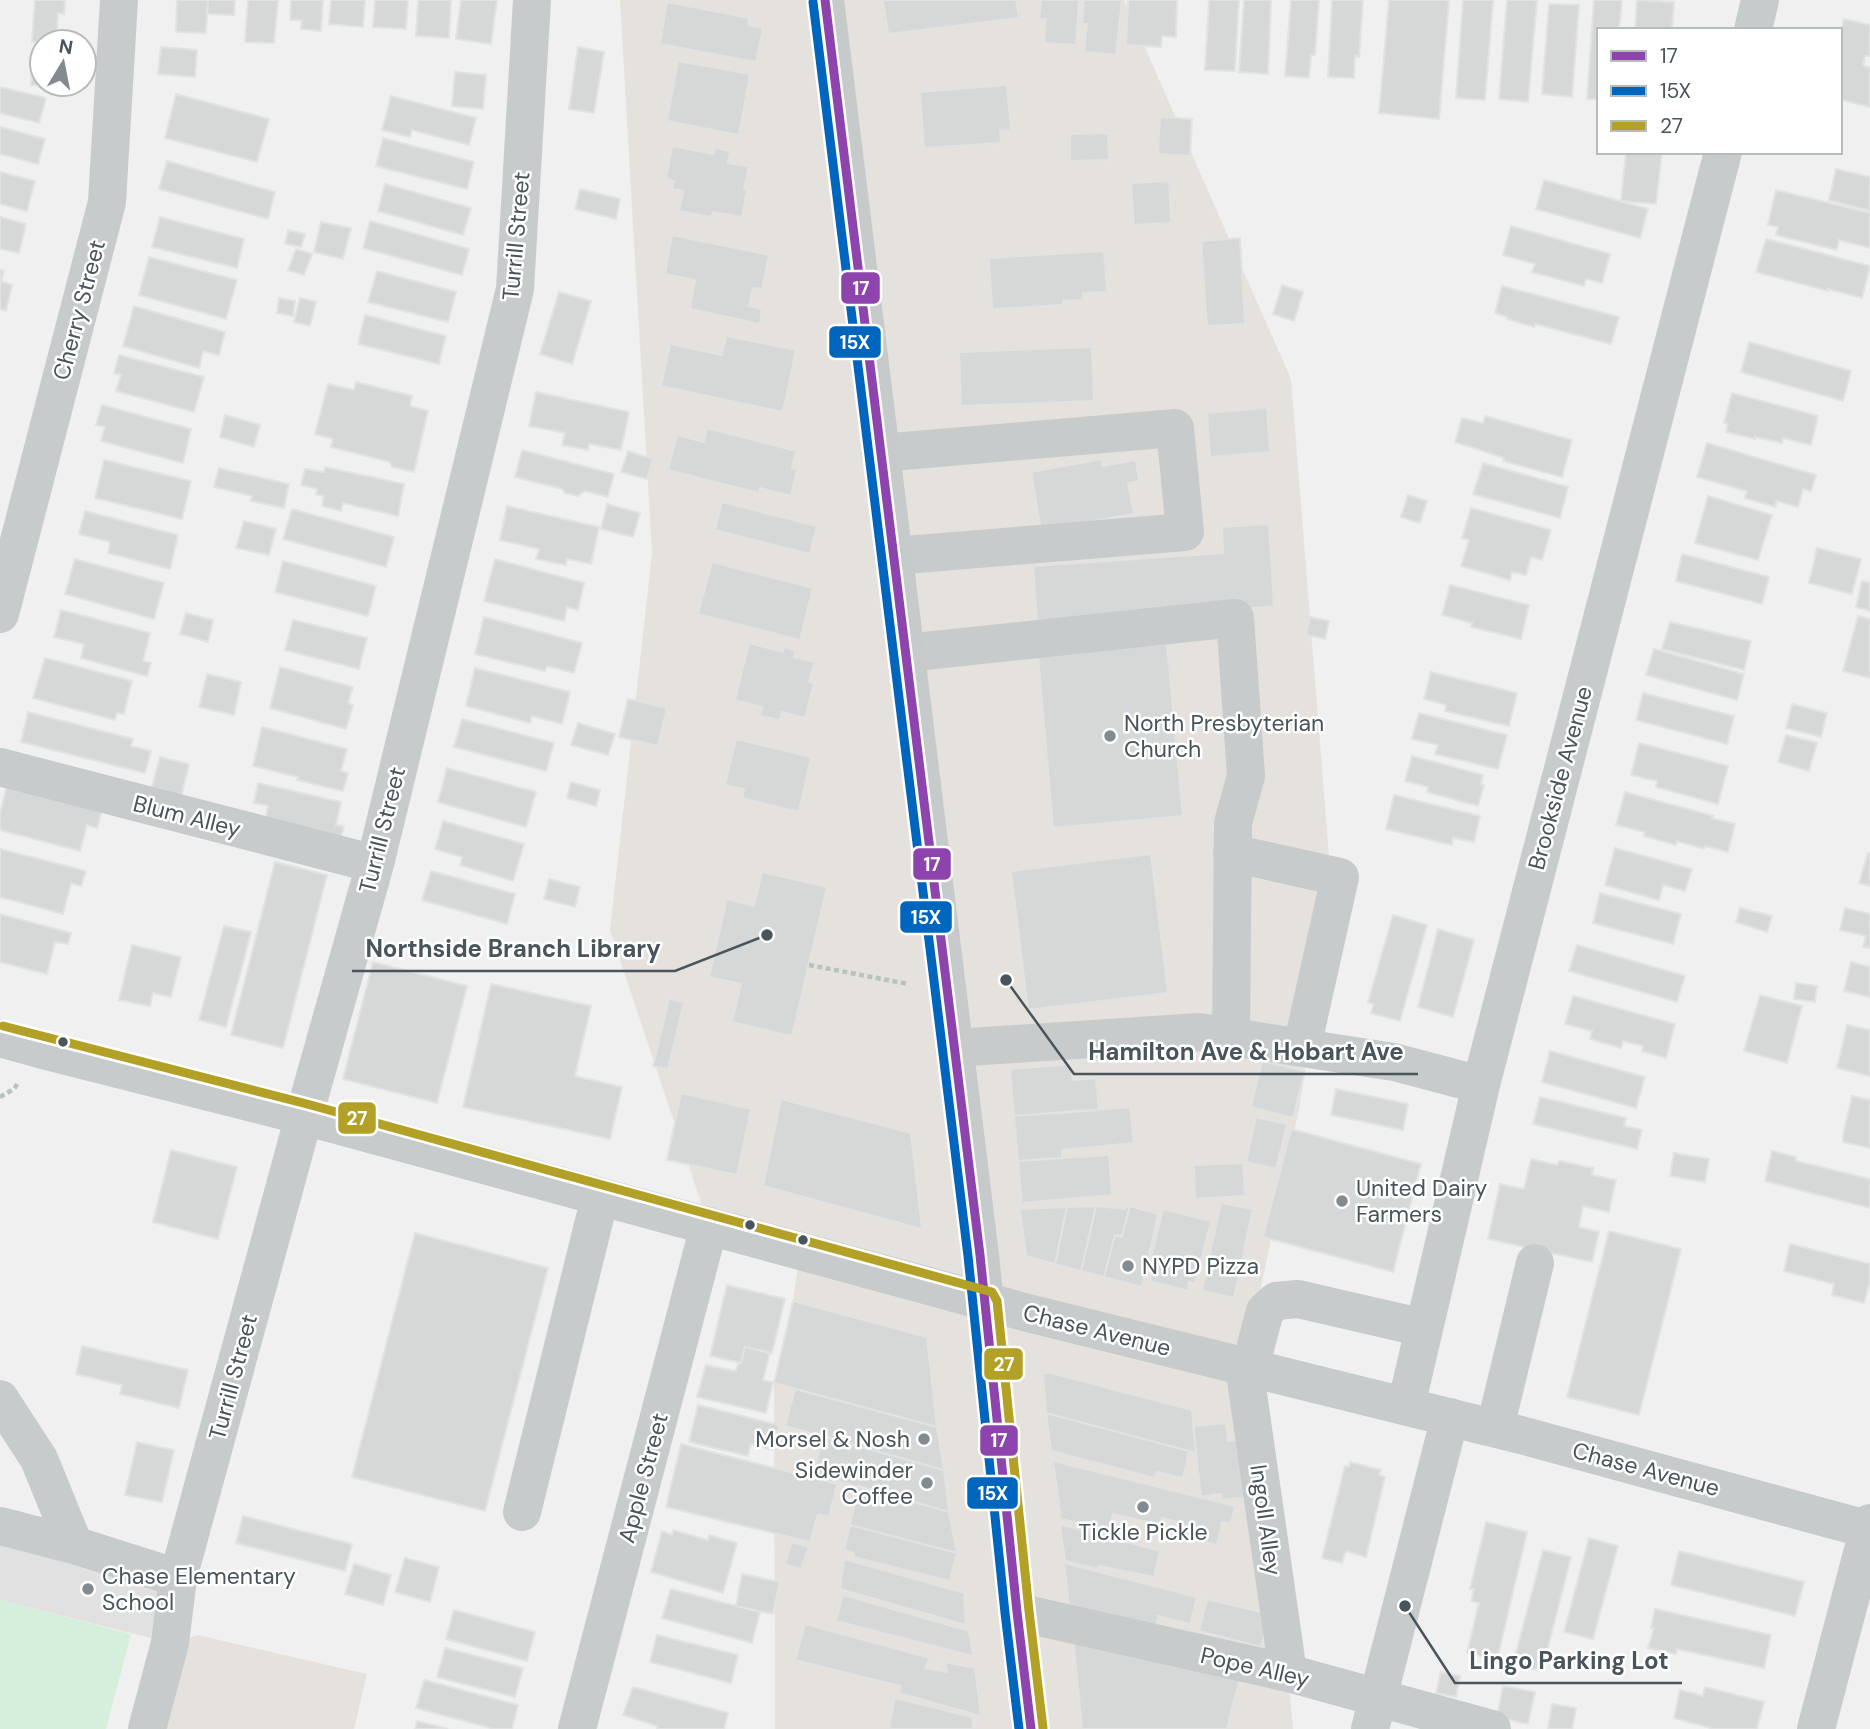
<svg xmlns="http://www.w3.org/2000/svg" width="1870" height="1729" viewBox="0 0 1870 1729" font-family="'DM Sans',sans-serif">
<rect width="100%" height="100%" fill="#f0f0f0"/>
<path fill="#e5e2de" d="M620 0H1124L1291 379 1331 881 1300 1104 1244 1366 1288 1673 1293 1729H775L774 1383 793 1301 800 1251 709 1226 610 930 652 553Z
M198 1635 367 1674 354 1729H147L170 1643Z"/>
<path fill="#e2e1e2" d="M0 1526 178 1578 170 1643 0 1600Z"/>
<path fill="#d6eedc" d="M0 1600 131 1634 106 1729H0Z"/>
<path fill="#d6d8d8" stroke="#e2e2e3" stroke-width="2" d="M35 0H65L64 14 58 13 56 42H32Z
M177 0H208L206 33 176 32Z
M208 0H235L234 15 207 14Z
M248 0H278L274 43 245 42Z
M291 0H323L321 31 301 29 302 20H290Z
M331 0H365L363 27 329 24Z
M375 0H408L406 29 373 27Z
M418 0H451L449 38 416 36Z
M461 0H497L491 44 456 39Z
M883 0H1016L1019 18 888 34Z
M1041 0H1079L1076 45 1044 43 1046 19H1039Z
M1084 0H1122L1116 55 1084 52 1087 24H1082Z
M1128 0H1177L1176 37 1162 36 1161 47 1126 45Z
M1209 0H1239L1235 71 1205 70Z
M1244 0H1271L1268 74 1239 72Z
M1291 0H1319L1315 55H1311L1309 78 1285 76Z
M1332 0H1363L1359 57 1355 56 1354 78 1328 77Z
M1389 0H1449L1439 119 1379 113Z
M1463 0H1493L1485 100 1456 98Z
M1507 0H1537L1528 102 1499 99Z
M1594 0H1622L1619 30H1599V99H1587Z
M1637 0 1674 2 1672 30H1635Z
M667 2 749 18 748 25 763 28 756 62 660 44Z
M1549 4 1579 5 1572 97 1542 94Z
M1844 19 1870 25V56H1865L1863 66 1870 67V107L1842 100 1840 107V35Z
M161 47 197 50 195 77 158 74Z
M578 47 604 52 594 113 569 109Z
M33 50H42V84H66V86L31 85Z
M678 61 750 74 739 135 667 121Z
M455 72 486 75 483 109 452 106Z
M1007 85 1011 130 1000 131 1001 143 924 148 920 92Z
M0 87 46 98 39 123 0 113Z
M176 94 269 119 257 162 165 138Z
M391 96 476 118 469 145 412 130 410 137 382 130Z
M1160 117 1192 119 1190 156 1158 154Z
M0 127 45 139 38 164 0 154Z
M1108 133 1109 160 1070 161V134Z
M383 138 474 162 467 189 376 166Z
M672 146 714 154 715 148 730 151 728 163 749 166 744 189 747 190 742 217 713 212 711 217 679 211 683 191 672 189 674 181 666 179Z
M1626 152H1662L1656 204 1621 201Z
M167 161 275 192 268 219 159 189Z
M1836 169 1870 177V211L1829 200Z
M0 172 35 181 27 211 0 204Z
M1544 180 1648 209 1640 238 1536 209Z
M1169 181 1171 223 1134 225 1131 183Z
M385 184 471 208 463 235 378 211Z
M580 189 620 199 616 219 575 209Z
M1776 190 1870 213V248L1839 240 1837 250 1776 235 1778 227 1768 225Z
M0 217 26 224 19 253 0 249Z
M160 217 244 239 237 268 152 247Z
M370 221 469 249 462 275 363 248Z
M321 222 351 228 343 259 314 252Z
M1511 226 1610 254 1602 283 1586 279 1584 286 1532 272 1535 264 1503 255Z
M288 230 305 234 301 247 285 244Z
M672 235 769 255 762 289 753 288 749 306 762 309 760 324 690 309 695 280 665 274Z
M1240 238 1245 324 1207 326 1201 241Z
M1766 239 1870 266 1862 298 1828 289V291L1756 272Z
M296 249 312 254 304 275 288 270Z
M1104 251 1107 292 1083 293V300L1063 301V305L992 309 989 258Z
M149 257 237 280 226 319 139 295Z
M0 270 4 271 1 281 12 285 6 311 0 309Z
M377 271 456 292 448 322 368 302Z
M1282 285 1303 292 1294 321 1273 314Z
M1502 286 1619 317 1611 344 1535 324 1534 327 1507 319V317L1495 313Z
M559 292 591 301 572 364 540 354Z
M279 298 295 301 293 316 277 313Z
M300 298 316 302 310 326 294 322Z
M134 306 225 332 219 355 203 351 199 368 123 346Z
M365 315 446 336 439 364 358 344Z
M726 336 796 350 783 412 661 386 670 344 722 355Z
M1749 342 1851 371 1843 401 1741 372Z
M1092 347 1094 401 961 406 959 352Z
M119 355 204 377 194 412 116 391 121 375 114 373Z
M356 382 412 396 410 406 428 411 414 472 392 467 390 462 331 447 333 439 315 434 328 384 354 390Z
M536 392 629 412 621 450 589 444 588 450 562 445 565 433 529 426Z
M1732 393 1818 416 1811 445 1783 438 1782 443 1755 437V439L1726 432 1728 424 1724 423Z
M102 405 191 429 183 463 101 441 105 427 96 425Z
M1267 408 1270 452 1210 457 1207 413Z
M225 415 260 425 254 447 220 437Z
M1485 416 1572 440 1562 477 1503 461 1504 458 1455 442 1462 418 1483 423Z
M707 428 796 451 792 468 797 469 791 496 760 488 759 493 668 470 677 435 704 442Z
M1707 443 1816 475 1811 491 1803 489 1798 507 1777 501 1775 507 1745 498 1747 491 1697 477Z
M522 450 614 474 608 497 585 491 578 496 565 493 562 489 515 477Z
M628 451 653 459 647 479 621 472Z
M1102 459V466L1136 460 1139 481 1128 483 1134 514 1041 530 1031 472Z
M104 460 191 481 182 519 95 498Z
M1483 463 1568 487 1560 518 1473 494Z
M325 467 404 484 398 516 343 503 341 511 322 506 324 496 316 494 317 489 301 485 305 469 324 472Z
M219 468 289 484 284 508 251 501 252 496 214 487Z
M1408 495 1427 501 1420 523 1401 517Z
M1708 496 1772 515 1758 560 1695 543Z
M722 502 817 526 810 554 715 530Z
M607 504 640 513 633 537 601 529Z
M507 506 599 527 591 564 567 559 566 565 536 559 539 549 500 540Z
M1471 508 1551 530 1542 560 1531 557 1526 575 1512 572 1510 580 1461 566 1469 540 1462 538Z
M292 509 394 537 386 567 283 539Z
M85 511 178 535 170 569 108 553 110 542 79 534Z
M244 521 276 529 269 555 236 548Z
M1269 524 1274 607 1037 621 1033 566 1223 553 1222 527Z
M1817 548 1861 559 1852 594 1809 583Z
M1682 554 1769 577 1762 604 1676 581Z
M75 559 164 583 154 619 65 594Z
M495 559 584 583 578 610 567 607 564 621 484 601Z
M283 561 376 586 368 616 275 592Z
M712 562 813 588 800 640 698 614Z
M1862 581 1870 583V611L1856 607Z
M1450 585 1529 605 1521 639 1471 627 1472 623 1442 615Z
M61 610 150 633 143 661 151 663 147 676 81 658 84 644 54 637Z
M186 613 213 620 208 642 180 634Z
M1858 616 1870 619V678L1843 671Z
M484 617 582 643 574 673 547 666 545 671 475 654Z
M1310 617 1329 621 1325 639 1306 635Z
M293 620 367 638 359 669 285 650Z
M1670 622 1751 641 1744 670 1662 649Z
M749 643 783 652 784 647 796 651 794 657 815 662 809 682 814 683 805 718 782 712 780 720 760 716 762 707 735 700Z
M1167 644 1183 816 1053 828 1038 655Z
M1654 649 1744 674 1737 700 1646 675Z
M45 658 132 681 124 714 117 713 115 720 33 698Z
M280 667 353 687 348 703 353 705 346 729 270 708Z
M475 668 570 692 562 724 532 716 530 723 466 706Z
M1431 672 1517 693 1509 726 1445 711 1446 705 1424 699Z
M207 674 241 682 234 715 199 707Z
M1643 693 1734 716 1727 744 1636 720Z
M628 699 667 708 658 746 619 737Z
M1792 704 1827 713 1821 737 1786 728Z
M28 712 133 739 131 746 151 751 145 773 21 742Z
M1419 713 1507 735 1498 769 1435 754 1438 745 1412 739Z
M462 719 554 743 546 771 454 747Z
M578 723 615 734 608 755 571 745Z
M262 727 347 749 341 771 348 773 343 791 297 780 298 777 253 766Z
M1786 735 1817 743 1809 771 1778 762Z
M736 739 811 757 799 812 742 798 744 789 725 785Z
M1639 743 1728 766 1718 804 1656 787 1657 781 1631 775Z
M1412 756 1483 775 1481 784 1484 785 1478 806 1427 792 1428 787 1405 781Z
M160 757 189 764 181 798 151 790Z
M447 768 536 792 526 827 438 802Z
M8 782 103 806 97 828 87 825 80 851 0 830V813Z
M571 782 600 790 596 806 567 798Z
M258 783 341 802 336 825 344 826 341 839 265 822 268 806 254 803Z
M1625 792 1713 816 1712 818 1735 824 1728 852 1705 846 1704 849 1677 841 1676 845 1644 836 1645 832 1616 825Z
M1394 795 1480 816 1474 842 1453 838 1452 845 1386 829Z
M443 821 524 844 513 881 460 865 462 857 435 849Z
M1615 848 1692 869 1685 891 1663 885 1659 900 1605 885Z
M0 849 86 871 81 886 71 883 63 914 0 897Z
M1868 853 1870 854V886L1859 883Z
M1151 854 1168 993 1028 1010 1011 871Z
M275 862 327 875 283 1048 231 1035Z
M431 871 515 894 507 924 422 900Z
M762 872 827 887 792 1036 732 1022 741 984 709 977 727 899 754 906Z
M549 879 580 887 575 907 544 899Z
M1600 893 1681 914 1673 944 1593 923Z
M1740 908 1772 916 1767 932 1736 922Z
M1845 908 1870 914V948L1863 947 1866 936 1840 930Z
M0 914 71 933 68 944 55 942 47 974 0 962Z
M1393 915 1427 925 1400 1021 1371 1013 1374 1004 1368 1002Z
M224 926 251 932 226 1027 199 1020Z
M1438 929 1474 940 1453 1017 1418 1007Z
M132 945 181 957 171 997 153 993 150 1006 119 1000Z
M1577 945 1685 976 1677 1002 1569 971Z
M373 962 467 986 437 1103 343 1079Z
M1851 962 1870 967V997L1844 991Z
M1796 983 1817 986 1815 1002 1794 999Z
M491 984 591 1006 575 1076 622 1087 610 1139 463 1107Z
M1760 995 1802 1006 1787 1063 1744 1051Z
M1573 996 1675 1024 1666 1058 1642 1051 1643 1046 1623 1041 1621 1048 1590 1039 1592 1031 1565 1024Z
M669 999 684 1002 668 1069 653 1066Z
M1847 1025 1870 1030V1076L1837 1068Z
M1550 1051 1645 1077 1636 1108 1542 1082Z
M1262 1061 1305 1071 1293 1118 1251 1107Z
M1071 1064 1073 1080 1096 1078 1099 1110 1014 1116 1010 1069Z
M1336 1089 1408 1104 1403 1130 1331 1115Z
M681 1093 751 1109 737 1175 667 1160Z
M1852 1096 1870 1100V1148L1843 1142V1135Z
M1540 1097 1626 1118 1624 1126 1642 1130 1637 1149 1533 1124Z
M781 1099 911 1133 922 1229 763 1186Z
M1130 1107 1134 1143 1062 1150V1158L1018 1161 1014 1116Z
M1256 1117 1287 1124 1276 1169 1246 1162Z
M1291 1129 1421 1164 1393 1272 1263 1237Z
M171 1150 237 1167 218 1239 153 1222Z
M1772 1151 1796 1157V1161L1870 1179V1208L1765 1181Z
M1674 1153 1709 1159 1705 1182 1670 1176Z
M1109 1155 1112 1195 1022 1203 1018 1161Z
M1531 1159 1557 1165 1559 1161 1593 1168 1592 1175 1616 1180 1609 1212 1583 1206 1579 1227 1599 1232 1592 1262 1488 1239 1500 1184 1524 1189Z
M1243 1163 1245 1196 1195 1199 1194 1165Z
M1221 1203 1253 1209 1234 1298 1202 1291Z
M1128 1205H1130L1122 1236 1115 1235 1104 1277 1081 1271 1096 1206 1125 1209Z
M1096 1206 1081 1271 1055 1264 1067 1207Z
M1130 1206 1158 1214 1142 1287 1104 1277 1115 1235 1122 1237Z
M1067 1207 1055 1264 1026 1256 1020 1209Z
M1163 1209 1211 1221 1196 1281 1195 1284 1189 1282 1188 1291 1150 1281 1152 1271 1148 1270Z
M1609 1231 1681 1249 1639 1415 1567 1397Z
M415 1233 548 1268 485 1511 352 1477Z
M1790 1244 1870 1264V1280L1864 1303 1832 1295 1834 1284 1784 1271Z
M727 1285 785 1299 772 1353 745 1347 741 1363 710 1356Z
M793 1301 927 1337 937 1427 774 1383Z
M82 1346 188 1370 179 1408 120 1394 122 1385 76 1374Z
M745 1347 770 1353 763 1380 773 1382 766 1413 697 1397 706 1365 736 1371 738 1363H741Z
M1043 1373H1051L1192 1410 1196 1453 1046 1413Z
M795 1389 937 1427 944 1470 785 1426Z
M698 1405 779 1425 772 1450 751 1444 748 1456 689 1442Z
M1046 1413 1189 1451 1183 1478 1157 1472 1155 1478 1051 1451Z
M1226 1423 1228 1441 1243 1440 1250 1497 1222 1500 1221 1494 1201 1497 1193 1426Z
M823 1436 944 1470 949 1512 813 1474Z
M137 1442 174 1450 162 1502 125 1495Z
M681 1444 837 1484 829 1517 818 1514 810 1542 666 1507Z
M1053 1461 1235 1506 1231 1524 1222 1522 1217 1545 1180 1536 1184 1524 1162 1518 1161 1525 1113 1514 1110 1530 1061 1519Z
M1350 1462 1381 1470 1379 1475 1385 1477 1366 1557 1346 1551 1342 1563 1322 1558 1345 1466 1349 1467Z
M859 1486 949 1512 957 1553 850 1525Z
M243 1516 352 1544 345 1571 236 1543Z
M1486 1522 1527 1532 1497 1660 1467 1653 1479 1603 1471 1601 1474 1589H1470Z
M1060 1524 1160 1551 1154 1577 1099 1566 1098 1569 1065 1561Z
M850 1525 957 1553 950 1581 853 1557 854 1553 844 1550Z
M673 1530 708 1540 709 1535 737 1543 723 1593 651 1572 662 1531 672 1535Z
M1589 1538 1618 1546 1593 1639 1564 1632Z
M792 1542 809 1547 801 1569 785 1564Z
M1543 1550 1571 1557 1542 1671 1513 1664Z
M1679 1551 1804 1582 1795 1616 1671 1585Z
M405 1558 439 1567 430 1602 395 1592Z
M844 1559 964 1593 966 1625 840 1589Z
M1064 1563 1197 1597 1190 1624 1158 1616 1156 1628 1069 1605Z
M354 1564 391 1575 383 1605 345 1594Z
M742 1574 780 1582 773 1614 736 1606Z
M671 1589 760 1612 752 1643 662 1618Z
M843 1595 969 1631 973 1656 836 1621Z
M1207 1599 1269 1614 1261 1647 1199 1631Z
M1655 1609 1771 1635 1764 1668 1677 1649 1676 1654 1648 1648 1654 1628H1651Z
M454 1610 535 1632 527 1661 446 1639Z
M805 1624 930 1658 925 1668 947 1672 945 1662 975 1668 981 1716 899 1693 900 1686 795 1660Z
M657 1635 738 1655 731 1683 650 1662Z
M1073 1635 1240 1677 1227 1729H1082Z
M445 1648 523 1668 515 1697 437 1677Z
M1441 1672 1460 1676 1456 1697 1436 1693Z
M424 1680 518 1705 512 1729H494L416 1708Z
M1503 1686 1535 1692 1528 1724 1497 1717Z
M633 1687 728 1713 724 1729H657V1726L623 1715Z
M1705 1687 1764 1702 1757 1729H1714L1674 1718 1680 1690 1703 1696Z
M895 1698 972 1717 973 1729H894L889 1728Z
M1552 1704 1576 1708 1572 1729H1548Z
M417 1721 448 1729H415Z"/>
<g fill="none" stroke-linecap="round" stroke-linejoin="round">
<path stroke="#b8c2be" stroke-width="4.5" stroke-dasharray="5 3.5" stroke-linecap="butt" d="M809 965 908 984
M0 1097 14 1089 18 1083"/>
<path stroke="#c8cbcc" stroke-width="38" d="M1753 30 1760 0
M880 453 1175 428 1185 532 893 556
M0 614 107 202 119 0
M906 653 1235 618 1246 776 1233 823 1231 1037
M0 767 375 864
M1232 853 1340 877 1302 1047
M0 1038 43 1050 304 1116 1028 1313 1521 1435 1870 1530
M954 1048 1199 1032 1394 1062 1481 1085
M1244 1366 1288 1673
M1250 1368 1265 1311 1276 1301 1298 1299 1424 1328
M0 1399 39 1459 74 1545
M1406 1406 1481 1085 1723 152
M1495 1428 1535 1263
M522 1512 600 1197
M0 1526 74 1545 178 1578
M1017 1612 1288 1673 1492 1729
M147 1729 170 1643 178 1578 304 1116 375 864 515 289 532 0
M577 1729 709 1226
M1370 1729 1450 1417
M1816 1729 1870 1523"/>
<path stroke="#c6cacb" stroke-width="38" d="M825 0 980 1255 1017 1612 1031 1729"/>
<g stroke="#fff" stroke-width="14">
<path id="bus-1" d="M825 0 980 1255 1017 1612 1031 1729"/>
</g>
<g stroke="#fff" stroke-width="14">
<path id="bus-2" d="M813 2 968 1256 1005 1613 1019 1729"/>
</g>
<g stroke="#fff" stroke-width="14">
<path id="bus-3" d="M3 1026 307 1104 992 1292 997 1301 1029 1611 1043 1728"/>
</g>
<use href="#bus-1" stroke="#8e44ad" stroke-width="9"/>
<use href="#bus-2" stroke="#0065bd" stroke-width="9"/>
<use href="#bus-3" stroke="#b3a027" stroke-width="9"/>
</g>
<g fill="#838b8f" stroke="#fff" stroke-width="2.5">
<circle cx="1110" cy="736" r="7"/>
<circle cx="1342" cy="1201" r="7"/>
<circle cx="1128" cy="1266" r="7"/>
<circle cx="924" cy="1439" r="7"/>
<circle cx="927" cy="1483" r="7"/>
<circle cx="1143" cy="1507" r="7"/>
<circle cx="88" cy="1589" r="7"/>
</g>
<g fill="#49555b" stroke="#fff" stroke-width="2.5">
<circle cx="63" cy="1042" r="6"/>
<circle cx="750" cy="1225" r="6"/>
<circle cx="803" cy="1240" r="6"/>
</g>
<g text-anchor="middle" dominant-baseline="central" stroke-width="5" stroke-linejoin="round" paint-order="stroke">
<g font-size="23" fill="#49555b" stroke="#fff">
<text transform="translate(516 236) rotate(-85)">Turrill Street</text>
<text transform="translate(79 310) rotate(-75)">Cherry Street</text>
<text transform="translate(1560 778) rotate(-75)">Brookside Avenue</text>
<text transform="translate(187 816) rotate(14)">Blum Alley</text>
<text transform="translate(382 830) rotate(-76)">Turrill Street</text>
<text transform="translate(1097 1330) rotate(14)">Chase Avenue</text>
<text transform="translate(233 1377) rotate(-75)">Turrill Street</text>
<text transform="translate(1646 1469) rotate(15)">Chase Avenue</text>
<text transform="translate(643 1478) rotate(-75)">Apple Street</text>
<text transform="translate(1266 1520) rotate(82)">Ingoll Alley</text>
<text transform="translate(1255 1667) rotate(13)">Pope Alley</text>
</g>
<g font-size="23" fill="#49555b" stroke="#fff" text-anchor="start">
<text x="1124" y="723">North Presbyterian<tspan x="1124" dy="26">Church</tspan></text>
<text x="1356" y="1188">United Dairy<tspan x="1356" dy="26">Farmers</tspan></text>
<text x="1142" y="1266">NYPD Pizza</text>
<text x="910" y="1439" text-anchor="end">Morsel &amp; Nosh</text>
<text x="913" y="1470" text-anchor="end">Sidewinder<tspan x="913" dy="26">Coffee</tspan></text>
<text x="1143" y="1532" text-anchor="middle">Tickle Pickle</text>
<text x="102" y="1576">Chase Elementary<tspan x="102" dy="26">School</tspan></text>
</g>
</g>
<path fill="none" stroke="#49555b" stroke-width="2.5" d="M767 935L675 971H352M1006 980L1074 1074H1418M1405 1606L1455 1683H1682"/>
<g fill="#49555b" stroke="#fff" stroke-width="2.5">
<circle cx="767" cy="935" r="7"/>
<circle cx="1006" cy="980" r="7"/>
<circle cx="1405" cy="1606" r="7"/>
</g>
<g font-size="24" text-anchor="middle" font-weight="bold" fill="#49555b" stroke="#fff" stroke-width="5" stroke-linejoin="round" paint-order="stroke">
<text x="513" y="957">Northside Branch Library</text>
<text x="1246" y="1060">Hamilton Ave &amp; Hobart Ave</text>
<text x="1569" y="1669">Lingo Parking Lot</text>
</g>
<g stroke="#fff" stroke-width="2.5">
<rect x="840" y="271" width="41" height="34" rx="7" fill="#8e44ad"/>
<rect x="828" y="325" width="54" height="34" rx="7" fill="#0065bd"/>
<rect x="912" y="847" width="40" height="34" rx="7" fill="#8e44ad"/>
<rect x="899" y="900" width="54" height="34" rx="7" fill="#0065bd"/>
<rect x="337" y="1101" width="40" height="34" rx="7" fill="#b3a027"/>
<rect x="983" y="1347" width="41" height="34" rx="7" fill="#b3a027"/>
<rect x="979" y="1424" width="40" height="33" rx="7" fill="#8e44ad"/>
<rect x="966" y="1476" width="53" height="34" rx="7" fill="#0065bd"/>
</g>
<g font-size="19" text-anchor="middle" font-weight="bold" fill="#fff">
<text x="861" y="295">17</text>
<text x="855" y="349">15X</text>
<text x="932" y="871">17</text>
<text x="926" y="924">15X</text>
<text x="357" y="1125">27</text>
<text x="1004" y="1371">27</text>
<text x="999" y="1447">17</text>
<text x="993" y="1500">15X</text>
</g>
<rect x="1597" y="28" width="245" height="126" fill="#ffffff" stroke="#b6bbbd" stroke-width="2"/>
<rect x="1611" y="51" width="35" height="10" fill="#8e44ad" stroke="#b6bbbd" stroke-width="2"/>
<text x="1660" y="63" font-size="21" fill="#49555b">17</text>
<rect x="1611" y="86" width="35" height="10" fill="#0065bd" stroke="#b6bbbd" stroke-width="2"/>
<text x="1660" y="98" font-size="21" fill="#49555b">15X</text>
<rect x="1611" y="121" width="35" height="10" fill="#b3a027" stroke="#b6bbbd" stroke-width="2"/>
<text x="1660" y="133" font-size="21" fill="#49555b">27</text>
<g transform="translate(63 63) rotate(10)"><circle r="33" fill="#ffffff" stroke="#b6bbbd" stroke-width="2"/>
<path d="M0-5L12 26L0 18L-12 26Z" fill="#838b8f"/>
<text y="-10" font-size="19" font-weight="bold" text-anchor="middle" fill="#49555b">N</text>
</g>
</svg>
